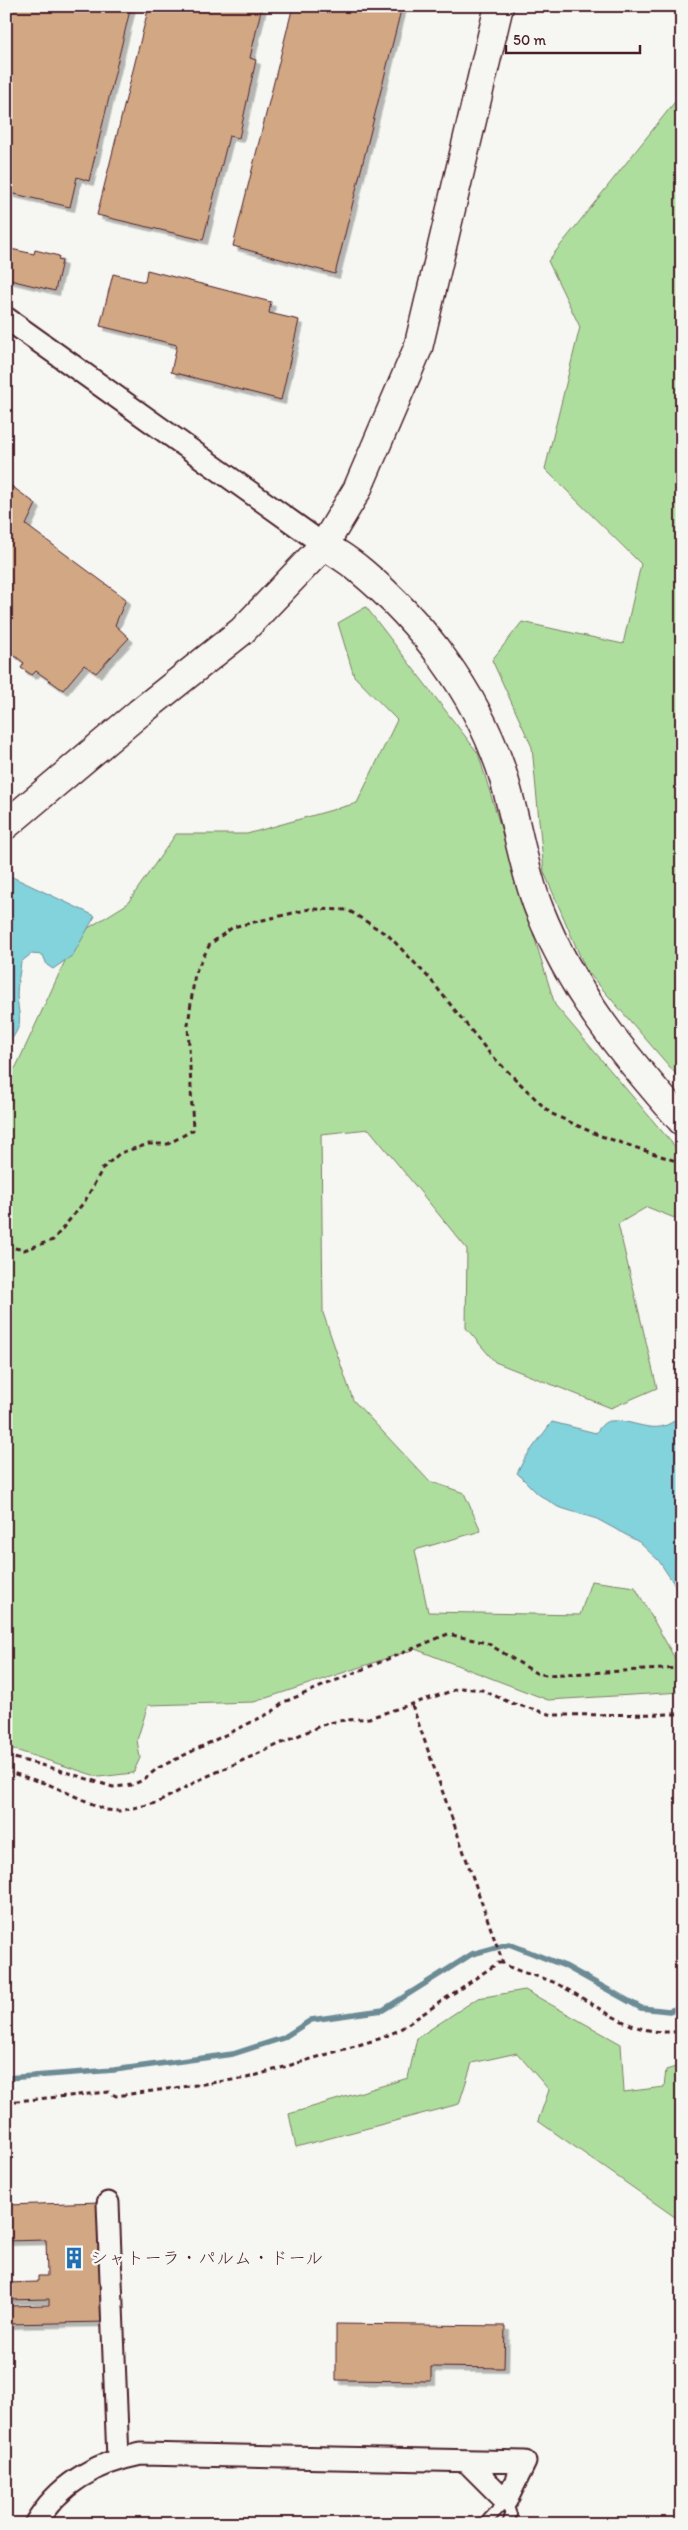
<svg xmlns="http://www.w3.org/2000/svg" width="688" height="2530" viewBox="0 0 688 2530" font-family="Itim,'Klee One',sans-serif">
<defs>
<filter id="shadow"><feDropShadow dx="4.5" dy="4.5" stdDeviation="0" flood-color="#0004"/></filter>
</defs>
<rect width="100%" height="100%" fill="#f6f6f2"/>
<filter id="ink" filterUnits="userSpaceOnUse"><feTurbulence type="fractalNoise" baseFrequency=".02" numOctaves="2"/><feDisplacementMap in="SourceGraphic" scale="10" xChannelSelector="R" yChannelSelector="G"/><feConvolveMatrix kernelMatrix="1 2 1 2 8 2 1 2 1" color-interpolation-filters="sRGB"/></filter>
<g filter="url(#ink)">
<path fill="#aede9e" stroke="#7c7e64" d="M682 93V1081L586 970 544 872 532 747 492 660 522 622 623 644 641 564 545 469 580 327 548 261Z
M366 607 478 753 555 1005 682 1155V1221L647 1207 618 1224 657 1388 611 1408 495 1362 466 1328 467 1249 369 1129 321 1134 323 1313 353 1400 429 1481 464 1493 481 1531 415 1550 428 1612 580 1615 591 1581 635 1587 682 1671V1692L548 1700 415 1649 254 1702 148 1705 137 1740 140 1758 133 1773 99 1777 6 1747V1075L16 1067 77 935 127 904 176 834H247L357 803 397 720 354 676 338 623Z
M525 1990 621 2044 624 2092 664 2087 666 2070 682 2065V2222L538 2121 549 2090 517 2053 472 2063 459 2104 296 2147 289 2114 408 2078 417 2038 478 1998Z"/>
<path fill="#83d3dc" stroke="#6c8b95" d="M6 874 95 916 73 955 53 969 47 965 43 955 31 954 21 962C20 973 17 984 17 995 19 1022 25 1022 6 1047Z
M682 1413V1596L659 1561 639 1542 597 1519 558 1507 538 1494 517 1473 525 1458 552 1422 596 1433C600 1427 604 1421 611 1421 637 1419 659 1441 682 1413Z"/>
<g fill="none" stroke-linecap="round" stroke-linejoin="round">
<path stroke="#6c8b95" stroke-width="5.5" d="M6 2078 114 2070 233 2054 283 2038 311 2020 383 2010 472 1954 509 1944 565 1966 641 2008 669 2011 682 2007"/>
</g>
<path fill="#d1a883" stroke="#4a1f2b" filter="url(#shadow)" d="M9 6H131L89 181 77 177 70 207 6 192V18Z
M149 6H262L250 58 256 60 239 138 229 136 203 240 97 215Z
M293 6H402L335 274 233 246Z
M6 248 34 254 35 250 59 256 58 260 62 261 55 291 6 279Z
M147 270 271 302 269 313 299 320 281 400 171 372 177 345 100 326 113 274 145 282Z
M6 482 36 504 26 525 126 599 115 625 129 638 96 673 84 665 63 690 36 671 32 675 21 668 24 663 6 649Z
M101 2202 104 2322 8 2324V2306L49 2305V2299L6 2300V2283L38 2282V2276H47L46 2240 6 2241V2205Z
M336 2324 505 2326 504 2368 431 2367V2381L336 2380Z"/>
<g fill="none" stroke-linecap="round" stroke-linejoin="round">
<g stroke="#4a1f2b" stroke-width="14">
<path id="lane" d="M484 2524 506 2501 511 2515 508 2524"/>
</g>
<g stroke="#4a1f2b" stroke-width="25">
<path id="street" d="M6 318 324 545
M108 2203 118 2459
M35 2524C59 2483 96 2463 141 2454L525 2462 506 2501 467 2462"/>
</g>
<g stroke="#4a1f2b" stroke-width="31">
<path id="secondary" d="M324 545C336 553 350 561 361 571 422 622 474 691 500 766 516 813 521 863 539 909 573 994 622 1053 682 1121
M6 825 139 713 242 631 324 545 357 490 418 348 499 6"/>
</g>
<path stroke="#4a1f2b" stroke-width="3" stroke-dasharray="5 4" stroke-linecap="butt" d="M6 1246 24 1250 53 1240 85 1201 103 1168 120 1153 149 1144H168L193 1130 188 1025 195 973 210 944 233 927 310 909 348 910 389 936 430 979 490 1054 550 1113 598 1135 682 1163
M412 1705 503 1963C517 1973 537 1975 553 1982 596 2002 630 2039 682 2031
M6 1756 56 1769 113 1787 132 1785 143 1780 158 1768 272 1712 284 1702 448 1634 487 1643 536 1673 546 1675 682 1668
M6 1771 50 1785 106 1810 119 1811 157 1803 199 1780 322 1725 338 1721 369 1718 461 1688 482 1690 511 1703 553 1715 682 1714
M6 2102 109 2092 116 2096 247 2078 382 2038 399 2030 498 1963H503"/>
<use href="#lane" stroke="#f6f6f2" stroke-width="10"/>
<use href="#street" stroke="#f6f6f2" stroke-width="21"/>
<use href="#secondary" stroke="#f6f6f2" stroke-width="28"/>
</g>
</g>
<defs>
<g id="building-bare" transform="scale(1.725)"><path d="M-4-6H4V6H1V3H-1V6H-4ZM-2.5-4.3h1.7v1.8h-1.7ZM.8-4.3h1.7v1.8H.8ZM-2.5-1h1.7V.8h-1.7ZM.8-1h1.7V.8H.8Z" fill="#1f6fb2" stroke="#f6f6f2" stroke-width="2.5" paint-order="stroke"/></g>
</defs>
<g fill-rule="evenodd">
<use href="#building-bare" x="74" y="2258"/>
</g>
<g text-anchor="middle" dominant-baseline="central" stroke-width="5" stroke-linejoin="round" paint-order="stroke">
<g font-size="18" fill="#4a1f2b" stroke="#f6f6f2" text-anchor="start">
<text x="90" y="2258">シャトーラ・パルム・ドール</text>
</g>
</g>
<rect width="688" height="2530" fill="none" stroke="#f6f6f2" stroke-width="25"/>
<rect x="12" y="12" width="663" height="2505" fill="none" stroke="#4a1f2b" stroke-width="2" filter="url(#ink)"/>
<path d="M506 45v8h134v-8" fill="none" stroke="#4a1f2b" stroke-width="2.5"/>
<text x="513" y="45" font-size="15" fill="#4a1f2b" stroke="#f6f6f2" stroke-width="4" paint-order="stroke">50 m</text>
</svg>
